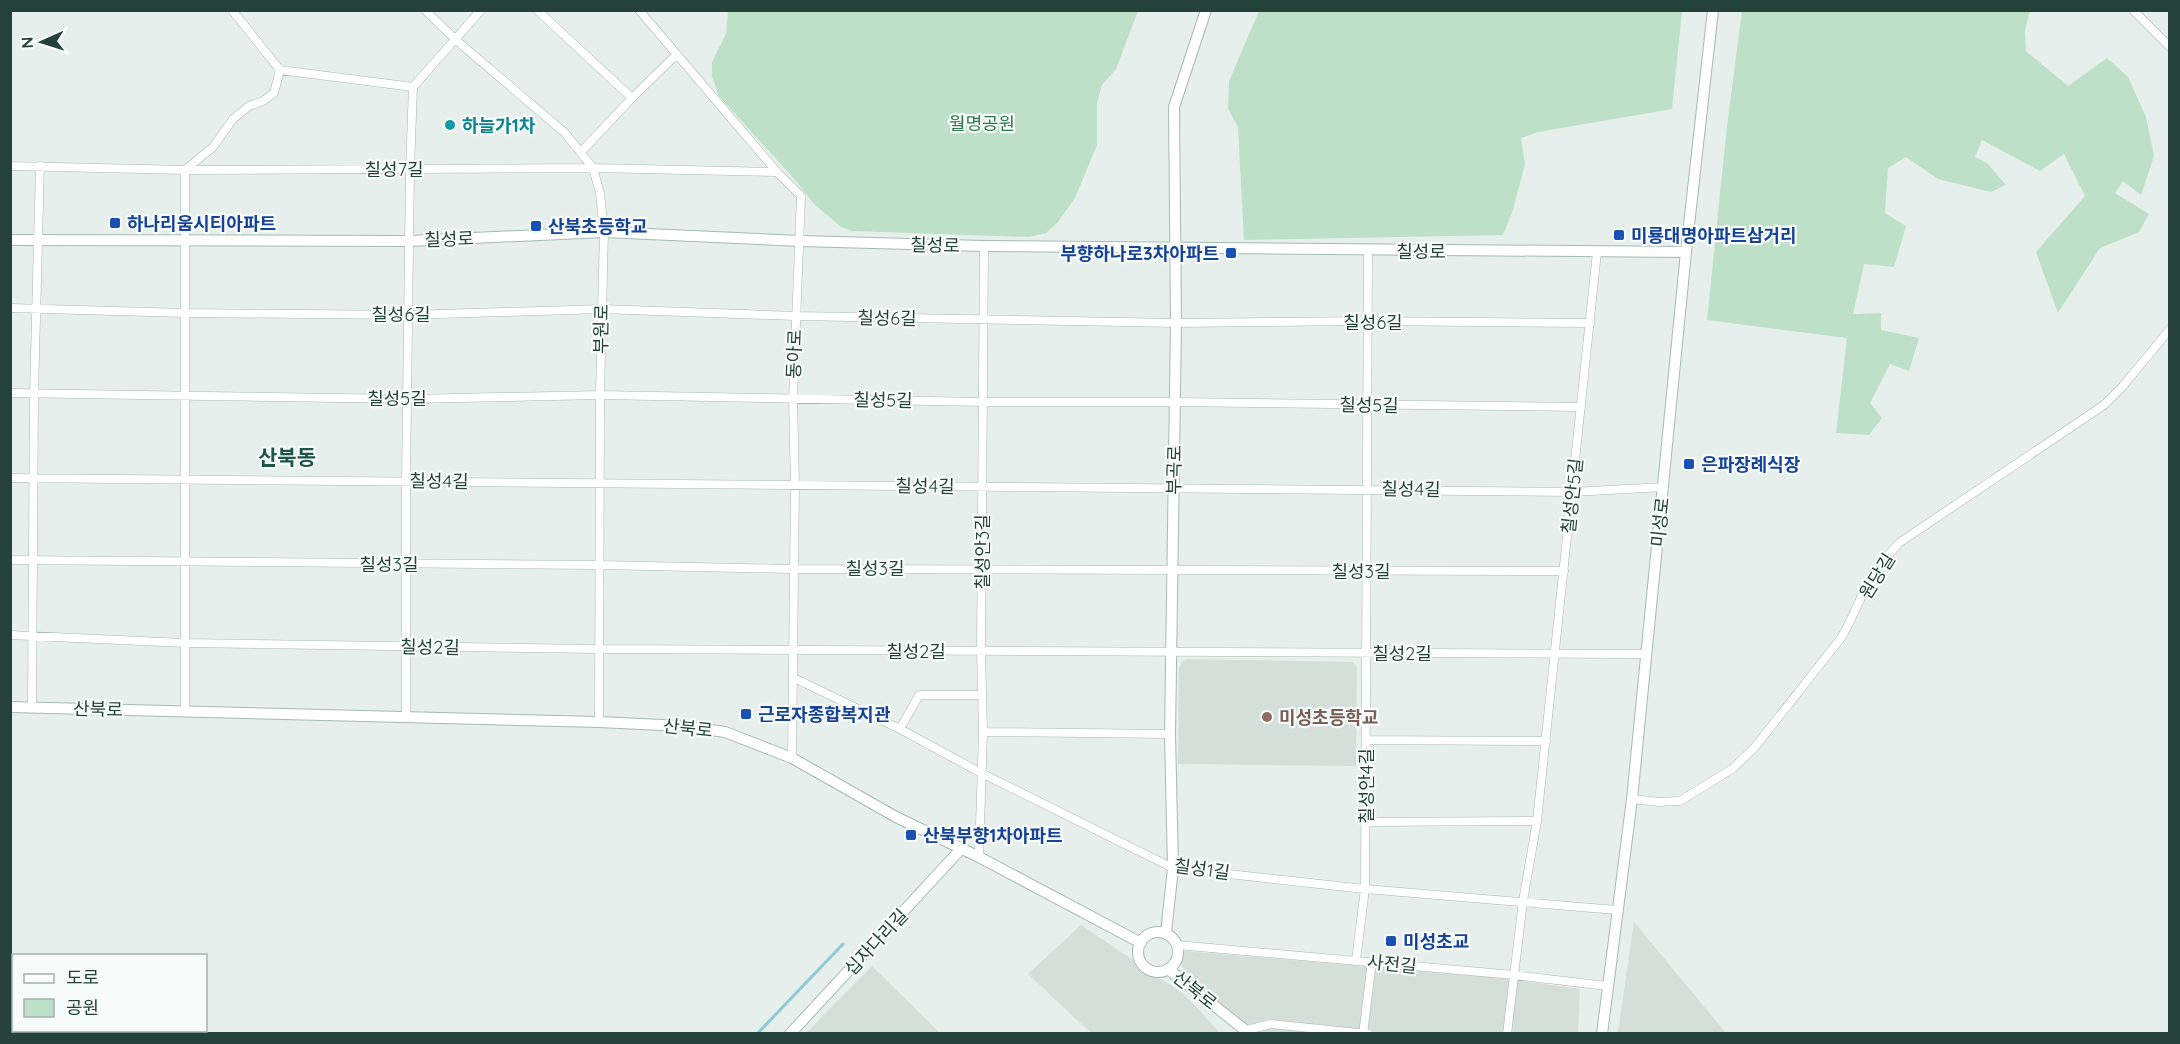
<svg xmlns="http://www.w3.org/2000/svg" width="2180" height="1044" viewBox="0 0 2180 1044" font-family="Quicksand,'Noto Sans KR',sans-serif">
<rect width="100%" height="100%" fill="#e6efeb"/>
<path fill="#d4dfda" d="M1188 659 1352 662 1357 667 1356 766 1178 764 1179 669 1182 662Z
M1634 922 1726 1033H1618Z
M1081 925 1184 994 1220 1033H1091L1028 974Z
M1183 951 1492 977 1580 989 1578 1033H1251L1185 971 1180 962Z
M872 966 940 1033H806Z"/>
<path fill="#bfe0c8" d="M728 11 1138 10V11L1116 69 1102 85 1097 103V145L1075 198 1058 222 1046 233 1029 237 852 231 841 227 814 204 796 181 719 96 712 77V62L726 34Z
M1259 11H1682L1672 109 1538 132 1521 138 1525 164 1512 213 1503 235 1244 240 1238 127 1228 109 1229 81Z
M1742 11H2030L2025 31 2026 51 2068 86 2107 58 2128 77 2146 117 2154 156 2141 195 2123 181 2115 193 2149 214 2139 232 2100 248 2058 313 2036 252 2085 196 2064 154 2040 171 1982 140 1975 157 1987 163 2006 185 1991 192 1938 179 1906 157 1888 168 1885 213 1906 226 1894 267 1864 264 1853 314 1881 313V330L1919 338 1909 371 1890 364 1870 403 1882 418 1869 435 1836 433 1847 338 1707 320 1727 126Z"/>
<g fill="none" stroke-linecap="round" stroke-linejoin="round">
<path stroke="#8ec9d4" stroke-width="3" d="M757 1034 843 944"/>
<g stroke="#a8b8b2" stroke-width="9">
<path id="street" d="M232 10 280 70
M425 10 456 40 565 133 593 168 600 193 604 232 600 395 599 722
M537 10 632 98
M639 10 777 172 801 196 793 399 795 484 792 758
M2133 10 2170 47
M581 152 632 98 676 55
M10 166 185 170 593 168 777 172
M185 170V711
M185 170 213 147 233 119 249 106 263 101 274 93 280 70 413 87
M10 308 185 313 409 315 602 309 795 316 1176 323 1368 321 1590 323
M10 393 408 399 600 395 984 402H1175L1581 407
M10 478 1572 492 1664 487
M10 560 600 565 793 569 1564 571
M10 635 185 643 599 649 1647 654
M794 678 900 729 983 774 1173 868 1365 889 1616 910
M32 707 34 394 40 166
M406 718V481L410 169 413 87 481 10
M900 729 919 695H982
M983 732 1170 734
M1366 740 1546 741
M1632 799 1659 802 1680 801 1732 769 1755 747 1841 638C1852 620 1859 600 1869 581 1877 567 1888 555 1899 543L2104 405 2123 386 2170 329
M1366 822 1537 821
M979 857 983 732 981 652 984 246
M1177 945 1514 975 1607 986
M1356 960 1365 889 1368 251
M1247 1030 1271 1024 1368 1034
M1363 1034 1372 962
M1507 1034 1523 901 1537 821 1597 252"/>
</g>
<g stroke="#a4bbb3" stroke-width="12">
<path id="secondary" d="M10 240 409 241 604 232 800 241 984 246 1686 252
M10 707 599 722 683 726 725 732 792 758 896 817 979 857 1141 943
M1138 952a20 20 0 1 1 40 0a20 20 0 1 1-40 0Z
M1166 933 1173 868 1170 734 1176 323 1174 107 1206 10
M1168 969 1250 1034
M790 1034 961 849
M1602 1034 1632 799 1686 252 1713 10"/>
</g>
<use href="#street" stroke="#fff" stroke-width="8"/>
<use href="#secondary" stroke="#fff" stroke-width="10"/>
</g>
<circle fill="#0f9aa8" stroke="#f7fbf9" stroke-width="2" cx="450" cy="125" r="6"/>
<g fill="#1a4fb4" stroke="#f7fbf9" stroke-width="2">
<rect x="109" y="217" width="12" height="12" rx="3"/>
<rect x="530" y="220" width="12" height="12" rx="3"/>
<rect x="1613" y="229" width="12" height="12" rx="3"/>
<rect x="1225" y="247" width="12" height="12" rx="3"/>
<rect x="1683" y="458" width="12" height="12" rx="3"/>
<rect x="740" y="708" width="12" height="12" rx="3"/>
<rect x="905" y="829" width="12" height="12" rx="3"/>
<rect x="1385" y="935" width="12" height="12" rx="3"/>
</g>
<circle fill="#8d6e63" stroke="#f7fbf9" stroke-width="2" cx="1267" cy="717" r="6"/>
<g text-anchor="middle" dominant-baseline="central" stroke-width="4.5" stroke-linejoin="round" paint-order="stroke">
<g font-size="18" fill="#2d7a4b" stroke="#f7fbf9">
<text x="982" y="123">월명공원</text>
</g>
<g font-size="18" font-weight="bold" fill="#0d838f" stroke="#f7fbf9" text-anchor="start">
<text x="462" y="125">하늘가1차</text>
</g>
<g font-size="18" fill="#24423a" stroke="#f7fbf9">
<text x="394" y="169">칠성7길</text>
<text transform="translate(449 239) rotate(-2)">칠성로</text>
<text transform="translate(935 245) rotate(1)">칠성로</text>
<text x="1421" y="251">칠성로</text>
<text x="401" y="314">칠성6길</text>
<text transform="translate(887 318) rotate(1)">칠성6길</text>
<text x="1373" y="322">칠성6길</text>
<text transform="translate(601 329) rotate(-89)">부원로</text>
<text transform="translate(794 354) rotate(-88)">동아로</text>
<text x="397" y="398">칠성5길</text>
<text transform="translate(883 400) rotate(1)">칠성5길</text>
<text transform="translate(1369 405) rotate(1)">칠성5길</text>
<text transform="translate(1174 470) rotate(-89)">부곡로</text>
<text transform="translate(439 481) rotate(1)">칠성4길</text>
<text transform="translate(925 486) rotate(1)">칠성4길</text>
<text transform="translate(1411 489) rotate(1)">칠성4길</text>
<text transform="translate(1572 496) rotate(-84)">칠성안5길</text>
<text transform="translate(1660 522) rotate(-84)">미성로</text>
<text transform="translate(982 552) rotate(-90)">칠성안3길</text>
<text x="389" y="564">칠성3길</text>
<text x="875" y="568">칠성3길</text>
<text x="1361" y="571">칠성3길</text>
<text transform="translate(1877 576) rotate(-58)">원당길</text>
<text transform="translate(430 647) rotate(1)">칠성2길</text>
<text x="916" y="651">칠성2길</text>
<text x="1402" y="653">칠성2길</text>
<text transform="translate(98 709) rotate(1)">산북로</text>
<text transform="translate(688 728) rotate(6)">산북로</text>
<text transform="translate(1366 786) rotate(-90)">칠성안4길</text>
<text transform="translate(1202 869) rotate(8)">칠성1길</text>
<text transform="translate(876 942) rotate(-47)">십자다리길</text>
<text transform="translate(1392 964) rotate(6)">사전길</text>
<text transform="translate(1195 990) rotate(38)">산북로</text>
</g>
<g font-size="18" font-weight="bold" fill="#164399" stroke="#f7fbf9" text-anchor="start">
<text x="127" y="223">하나리움시티아파트</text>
<text x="548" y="226">산북초등학교</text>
<text x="1631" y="235">미룡대명아파트삼거리</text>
<text x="1219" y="253" text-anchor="end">부향하나로3차아파트</text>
<text x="1701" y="464">은파장례식장</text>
<text x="758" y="714">근로자종합복지관</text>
<text x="923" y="835">산북부향1차아파트</text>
<text x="1403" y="941">미성초교</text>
</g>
<g font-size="18" font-weight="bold" fill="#785e54" stroke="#f7fbf9" text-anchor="start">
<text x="1279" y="717">미성초등학교</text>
</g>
<g font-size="21" font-weight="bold" fill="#1f5548" stroke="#f7fbf9">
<text x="287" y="457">산북동</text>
</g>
</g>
<rect width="2180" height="1044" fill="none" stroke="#24423a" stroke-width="24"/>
<rect x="12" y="954" width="195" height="78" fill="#f7fbf9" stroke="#a3b1ad" stroke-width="1.5"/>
<rect x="24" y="974" width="30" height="9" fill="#ffffff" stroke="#a3b1ad" stroke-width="1.5"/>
<text x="66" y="984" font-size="18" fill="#24423a">도로</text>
<rect x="24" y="999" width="30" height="18" fill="#bfe0c8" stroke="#a3b1ad" stroke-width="1.5"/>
<text x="66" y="1014" font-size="18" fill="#24423a">공원</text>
<g transform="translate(42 42) rotate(267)" stroke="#f7fbf9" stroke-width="4.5" paint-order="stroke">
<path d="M0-4.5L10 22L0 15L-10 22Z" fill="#24423a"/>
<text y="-9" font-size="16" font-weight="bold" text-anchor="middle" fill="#24423a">N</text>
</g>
</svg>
